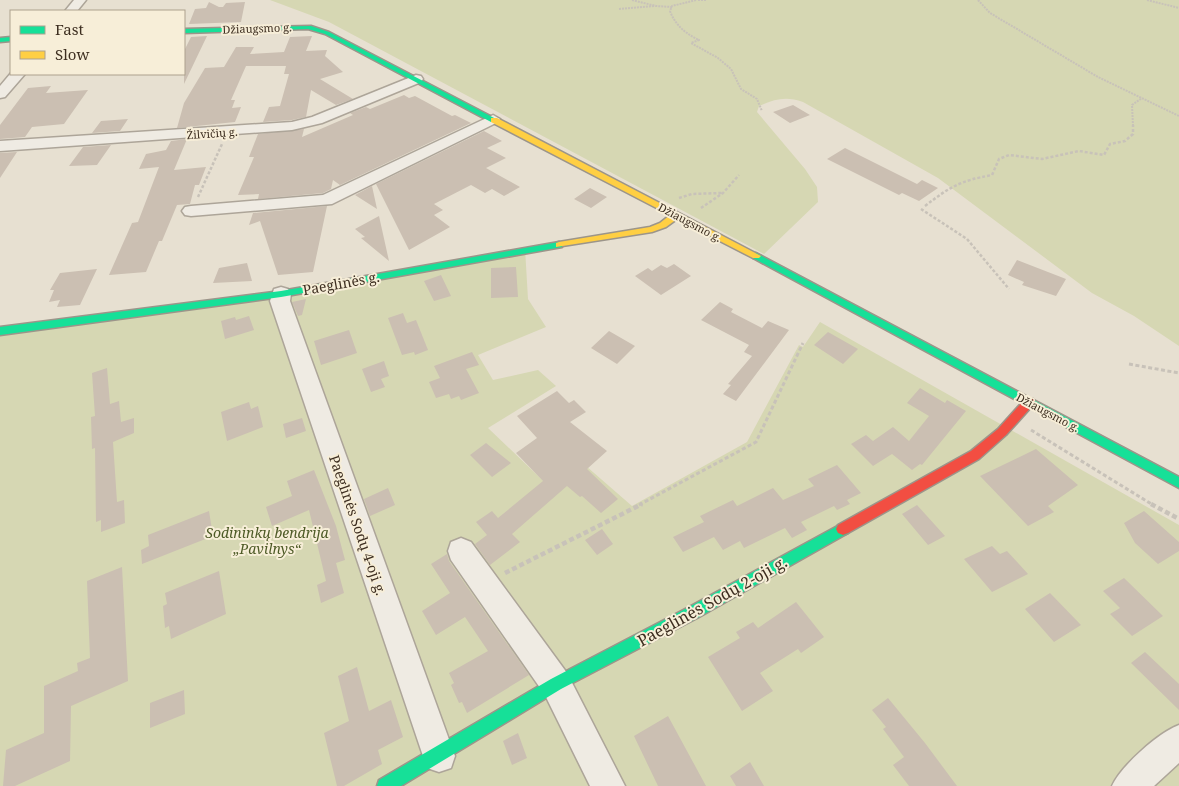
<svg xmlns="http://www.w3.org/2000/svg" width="1179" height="786" viewBox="0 0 1179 786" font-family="'Noto Serif',serif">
<rect width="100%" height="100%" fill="#e7e0d1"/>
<path fill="#d6d7b3" d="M270 0H1179V346L1134 316 1092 293 938 178 803 102C786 96 775 99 759 106L757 112 805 169 817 187 818 202 764 254 329 22Z
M525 248 528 299 546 327 478 355 493 380 538 370 556 386 488 428 556 493 586 466 632 506 747 442 799 345 803 347 820 322 1179 525V786H0V328L266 293Z"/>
<path fill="#cbbfb2" d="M209 2 219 7H223L226 3 245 2 241 22 189 24 195 9 206 8Z
M207 36 184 84V51L191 37Z
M312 36 306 51 327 50 325 56 343 72 320 79 353 99 336 105 311 90 306 117 292 120 263 122 269 107 280 106 289 74H284L286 66H246L231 100H235L232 108 241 107 235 122 177 128 184 103 205 68 224 67 236 47H254L250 54 284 52 290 37Z
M51 86 46 93 88 90 64 124 32 127 25 137 0 139V125L28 88Z
M404 95 409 98 415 96 452 116 455 115 471 123 340 185 333 180 331 189 323 193 258 199 259 194 238 195 254 157H249L258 134 304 129 302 137 353 115 350 113 366 107 370 109Z
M793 105 810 115 790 123 773 112Z
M128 119 120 131 92 133 101 121Z
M484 131 502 141 487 148 506 158 486 168 520 187 504 196 492 189 485 193 471 185 434 204 443 210 434 215 450 227 409 250 376 184Z
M187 139 174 170 206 167 199 185H195L190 204 177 205 162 241H159L146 272 109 275 132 223 138 222 159 167 139 169 146 154 166 150 171 141Z
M111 145 97 165 69 166 83 147Z
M845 148 917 184 922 180 938 188 919 201 902 193 899 195 827 159Z
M17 152 0 178V153Z
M372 186 377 209 355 195Z
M590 188 607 197 591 208 574 199Z
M327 206 313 272 278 275 260 221 249 225 253 213Z
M379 216 389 261 361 238 365 237 355 229Z
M1017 260 1066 279 1056 296 1022 285 1024 282 1008 275Z
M247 263 252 281 213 283 219 268Z
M674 264 691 276 661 295 635 276 648 268 652 271 661 265 667 268Z
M516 267 518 297 491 298V268Z
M97 269 80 305 57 307 60 300 49 302 54 290H50L60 273Z
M441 275 451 296 434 301 424 281Z
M306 299 302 315 298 316 292 302Z
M720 302 733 309 731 312 762 328 768 321 789 330 736 401 723 394 731 385 728 384 752 356 744 352 749 345 701 320Z
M403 313 407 323 416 320 428 350 415 355 414 352 402 355 388 318Z
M249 316 254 330 225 339 221 321 235 317 236 320Z
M349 330 357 353 321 365 314 341Z
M609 331 635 346 617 364 591 348Z
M828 332 858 349 843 364 814 345Z
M472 352 479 365 466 369 479 393 461 400 459 396 451 399 449 394 436 398 429 382 440 378 434 366Z
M384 361 389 376 381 379 385 387 371 392 362 369Z
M107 368 110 404 119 401 121 422 134 418V433L113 442 117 502 124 500 125 523 101 532V520L96 522 95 448 92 449 91 417 95 416 92 373Z
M920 388 945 403 947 400 966 411 922 465 920 464 912 470 892 454 873 466 851 444 866 435 873 441 893 427 909 441 929 416 907 403Z
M557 391 569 403 574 400 586 412 570 422 607 451 587 469 618 499 601 513 582 496 580 497 567 486 512 534 520 542 490 565 475 544 487 535 476 522 492 511 498 518 543 481 516 453 537 438 517 416Z
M249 402 251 409 258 406 263 427 227 441 221 412Z
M302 418 306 431 286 438 283 424Z
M486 443 511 463 492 477 470 455Z
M1036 449 1078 485 1048 506 1054 512 1028 526 980 476Z
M837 465 861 493 847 500 850 504 837 510 834 506 801 522 807 530 792 538 785 528 744 548 740 541 723 550 714 537 683 552 673 537 704 522 700 516 733 500 737 506 773 488 783 500 814 486 808 479Z
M314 470 336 526 345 560 336 563 344 593 321 603 317 585 326 581 309 510 272 526 266 507 292 496 287 481Z
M388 488 395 505 370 516 364 499Z
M917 505 945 536 928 545 902 514Z
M209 511 213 536 142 564 141 550 149 546 148 535Z
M1144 511 1179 542V551L1158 564 1135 543 1124 523Z
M602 529 613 544 597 555 585 540Z
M992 546 1000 554 1007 551 1028 574 992 592 964 559Z
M447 554 449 561 529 675 467 713 462 702 459 703 451 685 454 683 449 673 488 651 465 617 436 635 422 611 450 593 431 564Z
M122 567 128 681 71 706 70 761 15 786H3L6 750 44 733V686L78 671 77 663 90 658 87 581Z
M219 571 226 614 171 639 169 626 165 628 163 606 167 604 165 593Z
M1124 578 1163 616 1132 636 1110 614 1120 608 1103 591Z
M1050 593 1081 625 1054 642 1025 609Z
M796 602 824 637 801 653 798 649 760 673 773 691 742 711 708 657 740 638 736 632 753 622 758 628Z
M1145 652 1179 684V710L1131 663Z
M357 667 369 711 391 700 403 737 378 750 382 764 344 786H337L324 733 349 721 338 676Z
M184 690 185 714 150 728V703Z
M888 698 925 743 957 786H909L893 765 904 757 883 729 886 727 872 710Z
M668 716 706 786H658L634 736Z
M518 733 527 758 512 765 503 741Z
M750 762 764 786H736L730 776Z"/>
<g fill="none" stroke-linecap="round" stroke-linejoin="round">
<g stroke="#ada599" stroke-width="3">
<path id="street" d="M74 0H86L77 11H65Z
M11 73 25 74 5 97 0 98V86Z
M416 75 421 76 423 79 421 82 322 123 292 130 0 151V141L292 122 312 117Z
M493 115 500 119 498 122 332 204 191 216 185 215 182 211 185 207 191 206 323 195Z
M281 287 288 289 291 294 290 301 455 756 451 768 439 772 427 768 423 756 270 301 274 289Z
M461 538 471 542 567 673 625 786H590L545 695 451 560 448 551 451 542Z
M1179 725V763L1154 786H1112C1121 766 1158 733 1179 725Z"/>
</g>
<g stroke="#9c958a" stroke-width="3">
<path id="fast" d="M311 26 329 32 498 120 491 122 325 34 308 29 184 33V29Z
M11 37V41L0 42V38Z
M559 242 562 243V247L281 297 0 335V327L281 291Z
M756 253 1179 477V488L753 258V254Z
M843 523 848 525 850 529 848 533 699 617 561 689 401 786H377L379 780 551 679 689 607Z"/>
</g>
<g stroke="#9c958a" stroke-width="3">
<path id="slow" d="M491 118H497L761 256 759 258H753L677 219 666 227 652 232 556 247V243L559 242 650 227 660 223 670 215 491 122Z"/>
</g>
<g stroke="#9c958a" stroke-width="3">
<path id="jam" d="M1029 398 1033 399 1035 402 1033 405 1006 435 979 459 848 533 843 535 838 533 836 529 838 525 971 451 998 429 1025 399Z"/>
</g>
<path stroke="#c8c2b9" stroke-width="2" stroke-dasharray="2 1" stroke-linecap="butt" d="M632 0 656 6 672 7
M696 0 672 6 670 11C675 25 686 34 699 40L691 43 718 58 731 69 741 89 757 99 762 111
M698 0H707
M978 0 990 13 1098 77 1179 116
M1147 0 1179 8
M619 9 655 6
M1133 126 1132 105 1142 98"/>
<path stroke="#c8c2b9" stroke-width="2.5" stroke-dasharray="3 2" stroke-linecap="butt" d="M198 197 222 144
M679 198 692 194 722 193
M925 206C951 186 960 181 992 175L999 159 1009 155 1042 159 1079 151 1104 155 1110 144 1125 141 1133 134V125
M701 208 723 193 739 175
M921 209 967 239 1009 289"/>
<path stroke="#c8c2b9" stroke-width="3" stroke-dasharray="4 2.5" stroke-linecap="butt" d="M1129 364 1179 373
M1031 430 1153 505
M639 505 756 442 803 343"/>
<path stroke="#c8c2b9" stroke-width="4.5" stroke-dasharray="5 3" stroke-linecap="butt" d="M1151 504 1179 519
M505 573 642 504"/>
<use href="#street" fill="#efebe3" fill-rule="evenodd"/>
<use href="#fast" fill="#16e098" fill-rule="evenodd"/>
<use href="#slow" fill="#ffcf43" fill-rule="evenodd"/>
<use href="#jam" fill="#f24e42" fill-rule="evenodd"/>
</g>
<g text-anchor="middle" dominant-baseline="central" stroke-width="4" stroke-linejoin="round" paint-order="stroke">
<g font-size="11" fill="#3d2e20" stroke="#f7eed8">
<text transform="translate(257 28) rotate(-2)">Džiaugsmo g.</text>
<text transform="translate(212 133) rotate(-4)">Žilvičių g.</text>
<text transform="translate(690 222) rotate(28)">Džiaugsmo g.</text>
<text transform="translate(1048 412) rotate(28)">Džiaugsmo g.</text>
</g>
<g font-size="14" fill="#3d2e20" stroke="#f7eed8">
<text transform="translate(341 283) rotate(-10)">Paeglinės g.</text>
<text transform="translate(358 525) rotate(71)">Paeglinės Sodų 4-oji g.</text>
</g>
<g font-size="14" font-style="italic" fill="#4d5a26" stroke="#f7eed8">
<text x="267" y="532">Sodininkų bendrija<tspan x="267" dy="16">„Pavilnys“</tspan></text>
</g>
<g font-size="16" fill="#3d2e20" stroke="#f7eed8">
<text transform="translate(712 601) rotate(-29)">Paeglinės Sodų 2-oji g.</text>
</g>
</g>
<rect x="10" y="10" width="175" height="65" fill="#f7eed8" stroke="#ada18e"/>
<rect x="20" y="26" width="25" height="8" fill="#16e098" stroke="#ada18e"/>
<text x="55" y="35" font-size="15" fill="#3d2e20">Fast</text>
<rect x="20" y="51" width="25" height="8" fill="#ffcf43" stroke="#ada18e"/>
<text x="55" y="60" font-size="15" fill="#3d2e20">Slow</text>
</svg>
